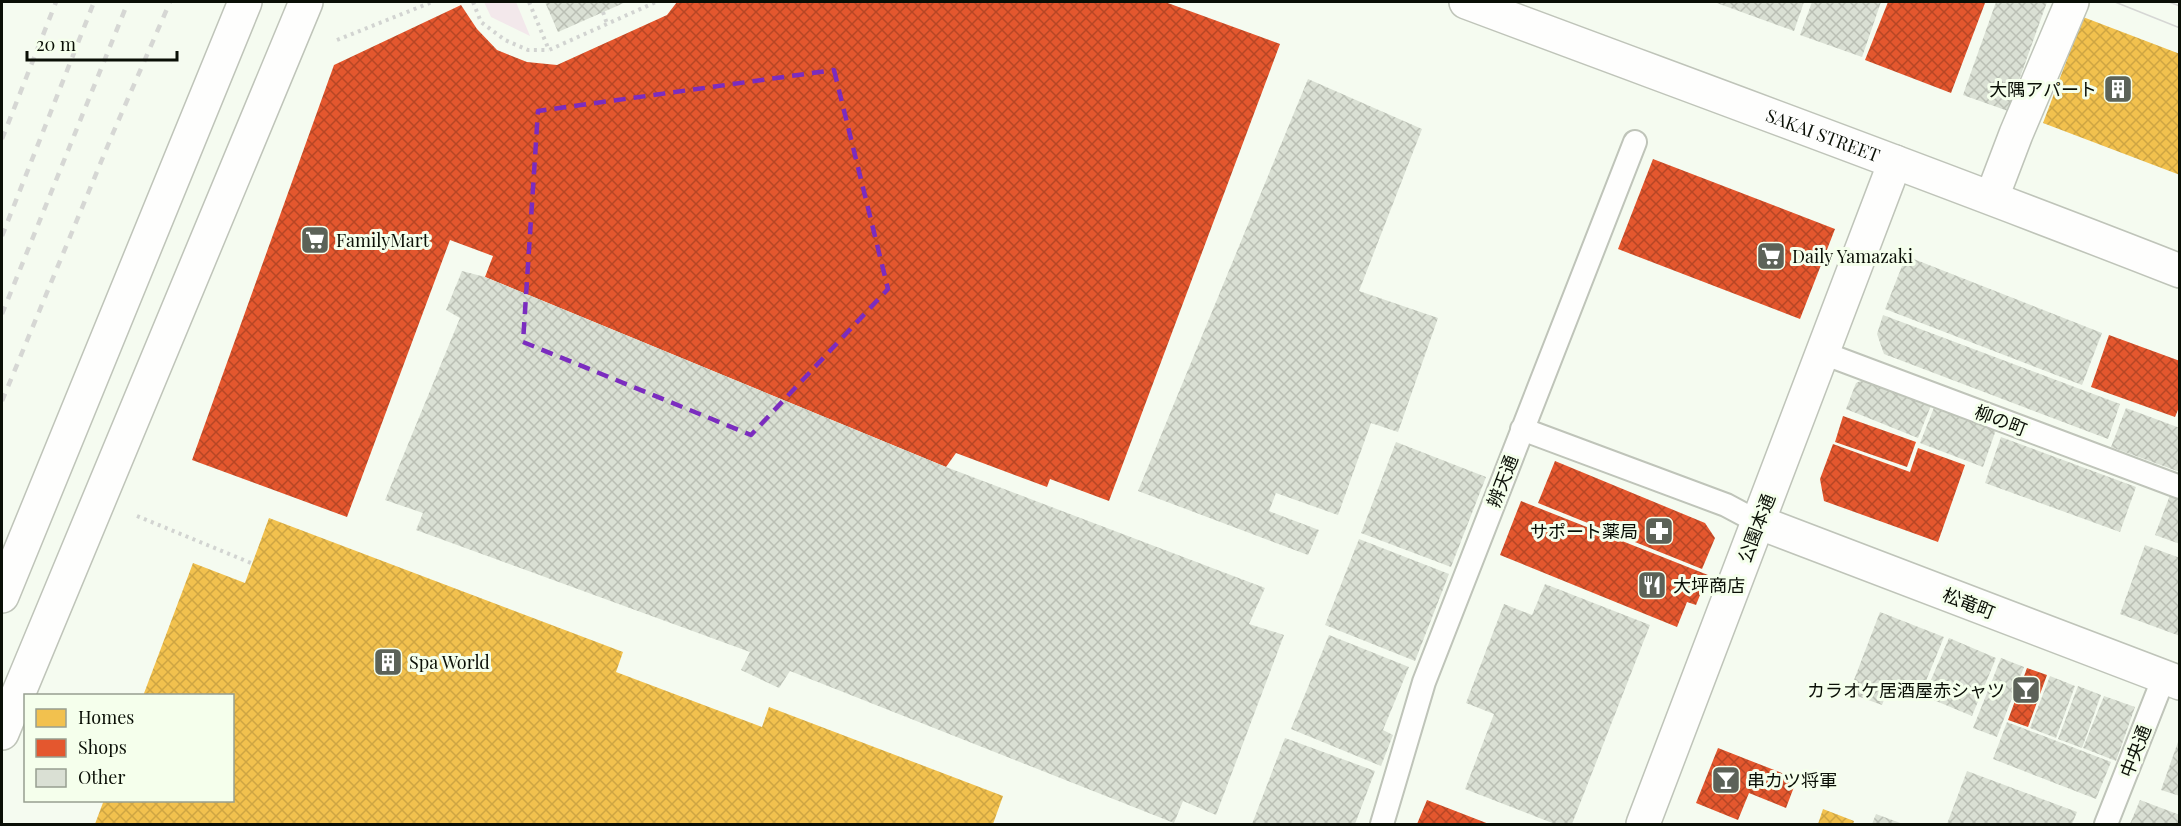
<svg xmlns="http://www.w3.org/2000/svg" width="2181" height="826" viewBox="0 0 2181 826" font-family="'Playfair Display','Noto Sans JP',serif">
<defs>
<pattern id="homes-cross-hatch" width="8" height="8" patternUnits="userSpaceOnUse" patternTransform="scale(1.5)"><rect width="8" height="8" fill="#f2c14e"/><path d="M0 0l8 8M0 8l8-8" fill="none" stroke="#cea543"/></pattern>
<pattern id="shops-cross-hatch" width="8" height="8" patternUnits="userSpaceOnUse" patternTransform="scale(1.5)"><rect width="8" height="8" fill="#e4572e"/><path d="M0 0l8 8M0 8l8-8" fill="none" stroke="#b74625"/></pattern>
<pattern id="building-cross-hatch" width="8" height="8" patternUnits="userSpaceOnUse" patternTransform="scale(1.5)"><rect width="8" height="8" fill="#dae0d4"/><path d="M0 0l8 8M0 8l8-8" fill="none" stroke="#babfb4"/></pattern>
</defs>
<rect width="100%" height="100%" fill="#f5fbf0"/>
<path fill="#f3e8eb" d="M484 2H516L530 36 491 17Z"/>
<path fill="url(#homes-cross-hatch)" d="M2083 17 2180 54V175L2043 123Z
M269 518 623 652 616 672 762 727 769 707 1003 796 993 824H95L104 800H232V696H143L193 563 245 583Z
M1823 809 1854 821 1853 824H1818Z"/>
<path fill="url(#shops-cross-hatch)" d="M677 2H1165L1280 44 1109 501 1050 479 1047 487 956 453 946 467 485 277 493 256 450 240 347 517 192 460 334 65 461 5 477 29 497 50 527 62 557 65 667 15Z
M1888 2H1980L1985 3 1951 93 1865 60Z
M1653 159 1835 229 1800 319 1618 249Z
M2109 335 2180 361V405L2175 417 2091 387Z
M1843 416 1916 442 1907 467 1835 442Z
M1833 444 1910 472 1918 448 1965 465 1938 542 1824 501 1820 479Z
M1555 461 1705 523 1715 538 1702 569 1538 503Z
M1521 501 1708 575 1696 605 1687 602 1677 627 1500 555Z
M2027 668 2047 675 2028 727 2008 720Z
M1718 748 1797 779 1786 808 1749 793 1738 820 1696 803Z
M1427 800 1489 824H1417Z"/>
<path fill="url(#building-cross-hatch)" d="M545 2H626L558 32Z
M1714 2H1804L1794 31Z
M1812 2H1881L1862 57 1800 35Z
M1996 2H2047L2008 111 1963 95Z
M1308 79 1422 129 1359 291 1438 318 1398 432 1371 423 1338 515 1276 493 1269 511 1319 530 1308 555 1138 491Z
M1906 256 2102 333 2082 385 1885 309Z
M462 271 485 277 946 467 1265 588 1249 624 1284 635 1216 815 1183 801 1174 823 790 671 779 688 741 670 750 652 416 530 423 513 385 500 460 318 446 310Z
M1883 315 2120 404 2108 439 1884 354 1877 334Z
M1868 378 1932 403 1918 438 1846 409 1856 383Z
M1935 405 1997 427 1983 467 1920 443Z
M2126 408 2180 428V472L2111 447Z
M2001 437 2136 487 2120 532 1985 483Z
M1396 442 1486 477 1451 567 1361 533Z
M2170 495 2180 498V544L2155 535Z
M1359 539 1449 574 1415 661 1325 625Z
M2145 545 2180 558V636L2120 614Z
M1545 584 1650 625 1572 824H1555L1465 789 1494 714 1466 703 1504 604 1532 615Z
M1880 612 1944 637 1921 693 1891 682 1882 705 1849 693Z
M1329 635 1409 667 1383 730 1393 735 1381 766 1291 729Z
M1949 638 1996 658 1972 716 1924 696Z
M2001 658 2024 667 1997 737 1973 728Z
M2050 676 2075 686 2056 738 2030 728Z
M2078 686 2101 695 2082 748 2058 739Z
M2104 696 2135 707 2116 761 2083 748Z
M2007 722 2111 762 2096 799 1993 759Z
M1285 738 1375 771 1355 824H1252Z
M2179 739H2180V796L2161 790Z
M1967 771 2077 812 2072 824H1947Z
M2140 800 2180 815V824H2130Z
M1876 814 1903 824H1872Z"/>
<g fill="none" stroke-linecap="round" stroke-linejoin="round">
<g stroke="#bfc4b9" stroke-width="26">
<path id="lane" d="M1823 353 2180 487
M1522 429 1726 505 1758 522
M1382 824 1424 682 1635 142
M2106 824 2164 677"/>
</g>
<g stroke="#bfc4b9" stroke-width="36">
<path id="street" d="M1992 197 2016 134 2072 2
M2 733 306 2
M1643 824 1895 162"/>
</g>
<g stroke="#bfc4b9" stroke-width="36">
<g id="secondary">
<path id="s1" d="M1466 2C1704 91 1943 178 2180 271"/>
<path d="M1758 522 2180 683"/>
<path d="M2 596 245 2"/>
</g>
</g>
<path stroke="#d2d4d1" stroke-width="4" stroke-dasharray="3 4.5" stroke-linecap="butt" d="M473 2 481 22 505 40 528 50H549
M529 2 549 50 656 2
M603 12 607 24
M337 40 432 2
M137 516 251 563"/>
<use href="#lane" stroke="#fefefd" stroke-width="22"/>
<use href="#street" stroke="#fefefd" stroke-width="33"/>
<use href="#secondary" stroke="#fefefd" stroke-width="33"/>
<path stroke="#d6d7d4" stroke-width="1.5" d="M2115 2 2180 28
M2169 2 2180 6"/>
<path stroke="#d6d7d4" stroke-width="4.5" stroke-dasharray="8 8" stroke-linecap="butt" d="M2 139 56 2
M2 236 94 2
M2 314 128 2
M2 401 113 133 170 2"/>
</g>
<path fill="none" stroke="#7b2cbf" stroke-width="4.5" stroke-dasharray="12 8" stroke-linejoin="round" d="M834 70 888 289 751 435 523 342 538 111Z"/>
<defs>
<g id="building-square" transform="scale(1.5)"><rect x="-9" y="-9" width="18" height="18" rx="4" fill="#5c6258" stroke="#f5ffec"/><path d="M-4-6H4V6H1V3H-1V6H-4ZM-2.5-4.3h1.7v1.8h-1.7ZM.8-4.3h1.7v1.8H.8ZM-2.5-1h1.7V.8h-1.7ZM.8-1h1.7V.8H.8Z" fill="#fff"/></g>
<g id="supermarket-square" transform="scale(1.5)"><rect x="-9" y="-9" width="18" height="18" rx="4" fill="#5c6258" stroke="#f5ffec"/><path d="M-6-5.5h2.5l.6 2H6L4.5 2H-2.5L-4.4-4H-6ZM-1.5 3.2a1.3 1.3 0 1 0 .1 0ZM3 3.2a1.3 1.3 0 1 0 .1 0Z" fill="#fff"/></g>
<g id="pharmacy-square" transform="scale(1.5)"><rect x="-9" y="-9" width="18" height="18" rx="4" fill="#5c6258" stroke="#f5ffec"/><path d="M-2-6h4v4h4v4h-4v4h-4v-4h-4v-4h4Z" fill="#fff"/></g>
<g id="restaurant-square" transform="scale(1.5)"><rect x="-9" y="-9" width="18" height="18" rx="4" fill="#5c6258" stroke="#f5ffec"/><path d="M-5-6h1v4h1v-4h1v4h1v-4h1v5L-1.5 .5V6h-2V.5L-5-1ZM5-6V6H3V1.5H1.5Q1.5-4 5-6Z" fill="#fff"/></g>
<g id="bar-square" transform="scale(1.5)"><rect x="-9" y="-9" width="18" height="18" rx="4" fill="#5c6258" stroke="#f5ffec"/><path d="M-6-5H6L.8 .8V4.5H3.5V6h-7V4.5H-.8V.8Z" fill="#fff"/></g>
</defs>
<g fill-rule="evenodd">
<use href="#building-square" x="2118" y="89"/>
<use href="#supermarket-square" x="315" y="240"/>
<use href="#supermarket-square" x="1771" y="256"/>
<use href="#pharmacy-square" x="1659" y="531"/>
<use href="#restaurant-square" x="1652" y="585"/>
<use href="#building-square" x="388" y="662"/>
<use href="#bar-square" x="2026" y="690"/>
<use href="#bar-square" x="1726" y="780"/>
</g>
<g text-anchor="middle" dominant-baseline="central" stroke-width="6" stroke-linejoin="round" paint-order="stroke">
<g font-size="18" fill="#0a0f06" stroke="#f5ffec" text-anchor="start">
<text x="2097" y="89" text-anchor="end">大隅アパート</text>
<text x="336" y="240">FamilyMart</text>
<text x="1792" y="256">Daily Yamazaki</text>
<text x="1638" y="531" text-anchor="end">サポート薬局</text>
<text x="1673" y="585">大坪商店</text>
<text x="409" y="662">Spa World</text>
<text x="2005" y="690" text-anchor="end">カラオケ居酒屋赤シャツ</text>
<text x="1747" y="780">串カツ将軍</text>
</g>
<g font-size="18" fill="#0a0f06" stroke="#f5ffec">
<text stroke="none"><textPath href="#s1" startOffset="381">SAKAI STREET</textPath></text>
<text transform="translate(2001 420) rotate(21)">柳の町</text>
<text transform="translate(1502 481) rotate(-69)">辨天通</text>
<text transform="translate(1756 528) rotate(-69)">公園本通</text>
<text transform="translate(1969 603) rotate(21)">松竜町</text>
<text transform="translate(2135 751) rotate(-69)">中央通</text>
</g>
</g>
<rect width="2181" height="826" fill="none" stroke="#0a0f06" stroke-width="6"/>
<rect x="24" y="694" width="210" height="108" fill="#f5ffec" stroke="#979f90" stroke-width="1.5"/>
<rect x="36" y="709" width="30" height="18" fill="#f2c14e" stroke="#979f90" stroke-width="1.5"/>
<text x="78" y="724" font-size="18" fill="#0a0f06">Homes</text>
<rect x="36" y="739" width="30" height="18" fill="#e4572e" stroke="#979f90" stroke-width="1.5"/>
<text x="78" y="754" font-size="18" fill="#0a0f06">Shops</text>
<rect x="36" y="769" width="30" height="18" fill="#dae0d4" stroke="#979f90" stroke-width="1.5"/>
<text x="78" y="784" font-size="18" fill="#0a0f06">Other</text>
<path d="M27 51v9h150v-9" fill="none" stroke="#0a0f06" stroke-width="3"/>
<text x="36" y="51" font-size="18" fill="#0a0f06" stroke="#f5ffec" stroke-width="4.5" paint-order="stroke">20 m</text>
</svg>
